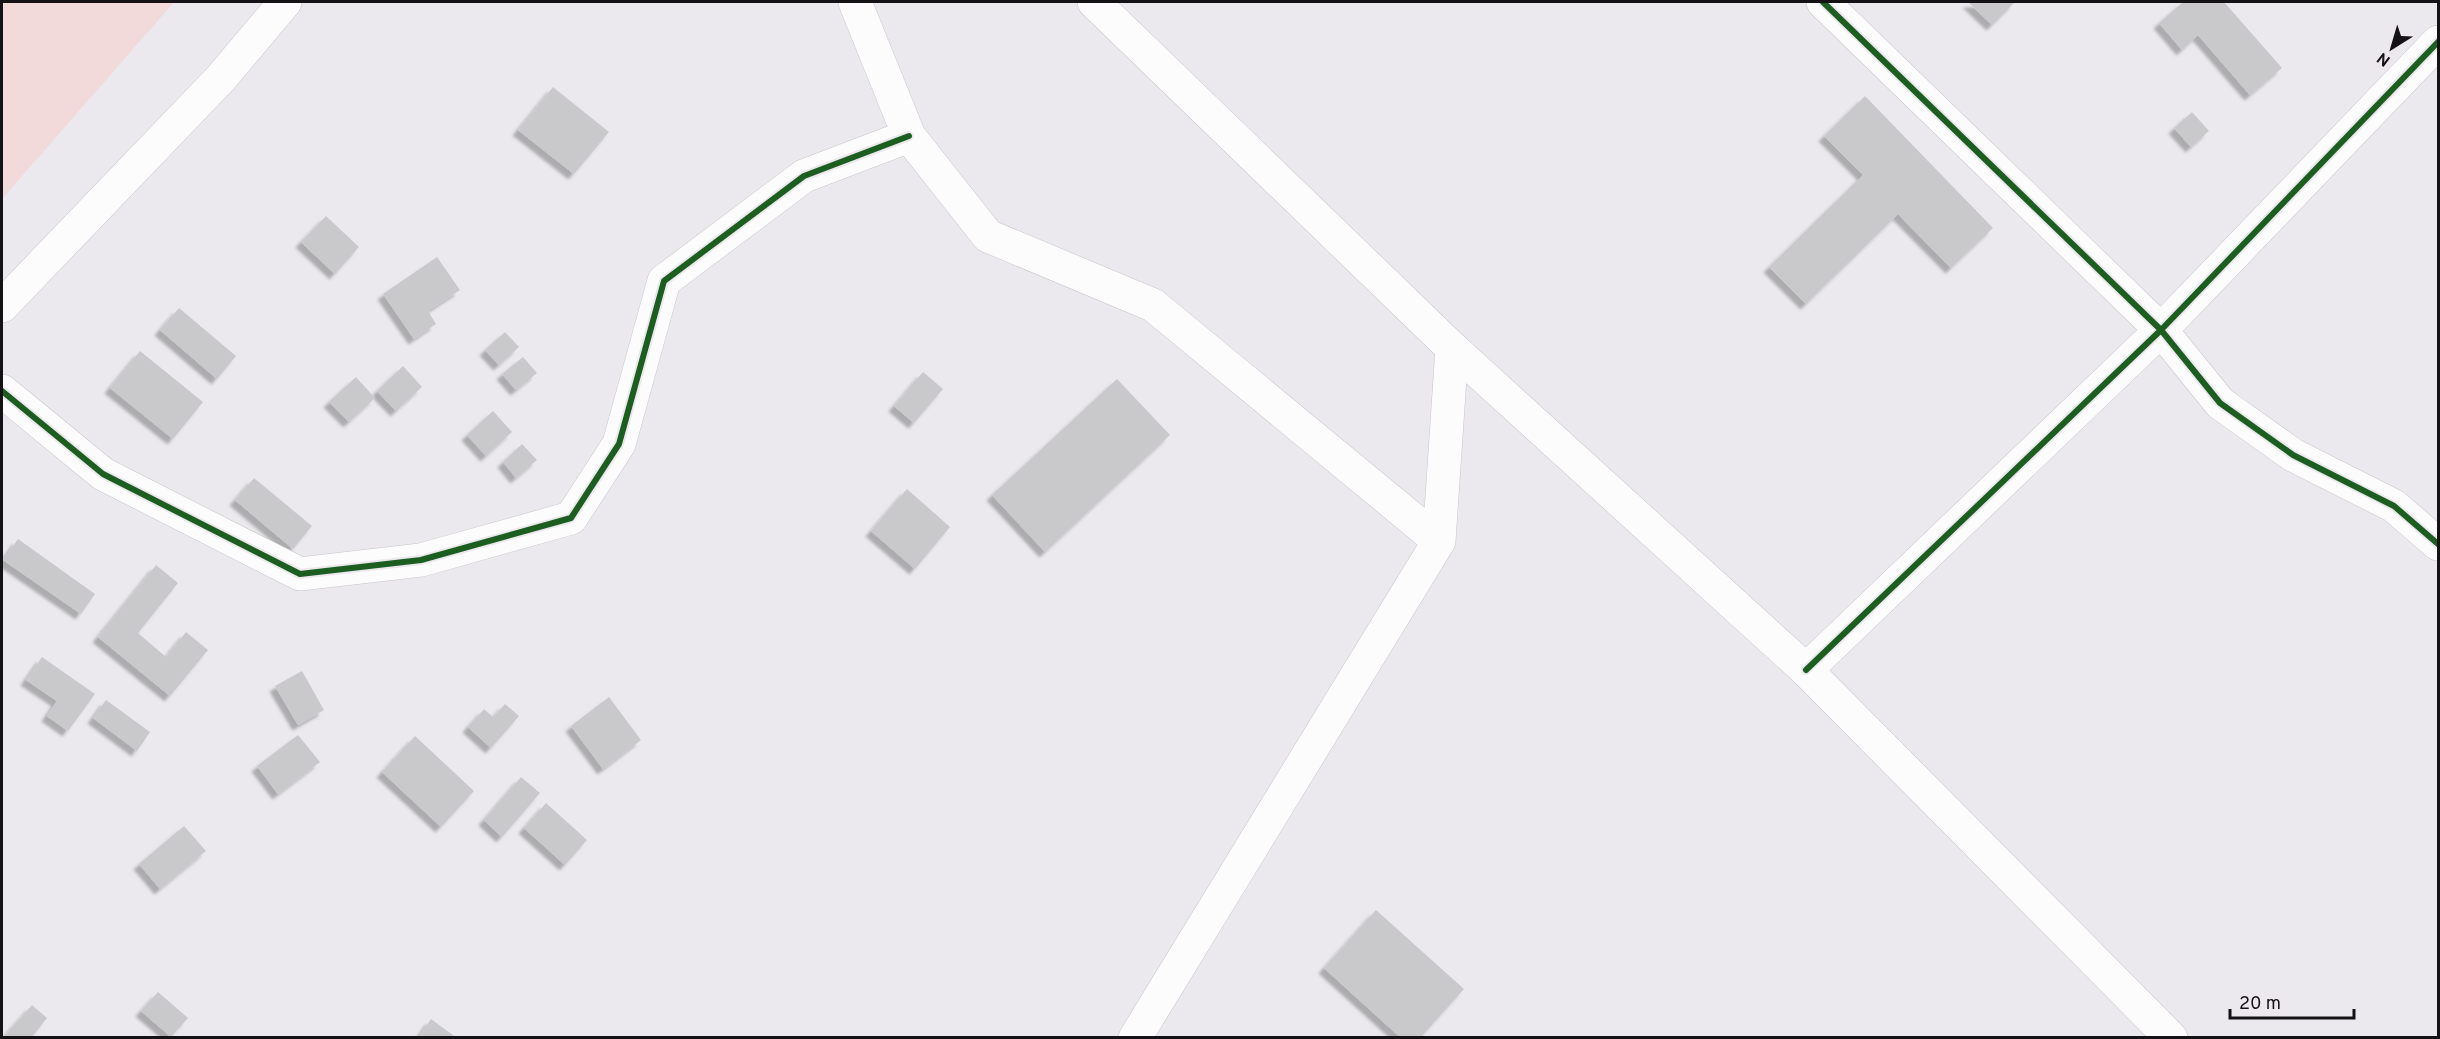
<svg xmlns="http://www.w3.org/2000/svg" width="2440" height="1039" viewBox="0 0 2440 1039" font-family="Overpass,sans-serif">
<defs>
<filter id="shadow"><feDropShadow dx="-5.5" dy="5.5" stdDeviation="1.5" flood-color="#0004"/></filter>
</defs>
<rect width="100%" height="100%" fill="#ebe9ed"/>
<path fill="#f2d9da" d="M2 2H174L2 199Z"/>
<path fill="#c9c9cc" filter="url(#shadow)" d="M1968 2H2015L1992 25Z
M2183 2H2224L2282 68 2250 95 2198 35 2182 50 2159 23Z
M553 87 609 132 574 174 518 130Z
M1865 96 1993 228 1951 268 1898 214 1806 304 1769 267 1863 175 1824 136Z
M2192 112 2209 131 2191 147 2174 128Z
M326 216 359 247 335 274 301 242Z
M437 257 460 290 428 311 436 324 414 339 383 294Z
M179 308 236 356 217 379 160 330Z
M505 332 519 347 499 365 485 350Z
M140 351 203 402 173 439 110 388Z
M523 357 537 373 516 390 502 374Z
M403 366 422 387 396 411 377 391Z
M923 372 943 389 914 423 894 406Z
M356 377 375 398 349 422 329 402Z
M1117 379 1170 435 1045 552 992 495Z
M493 411 512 432 486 456 467 435Z
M522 444 537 460 516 478 503 462Z
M254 478 312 526 293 549 235 500Z
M907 489 950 527 915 569 871 531Z
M18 539 95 594 81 614 3 560Z
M156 565 178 583 138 633 166 657 186 632 208 650 170 696 98 637Z
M42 657 95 694 68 731 47 716 57 701 26 680Z
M302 671 324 710 298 725 275 686Z
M609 697 641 740 603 769 571 726Z
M106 700 150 732 137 751 93 718Z
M505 704 519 716 491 748 468 727 484 709 493 717Z
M298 735 320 762 278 794 257 766Z
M415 736 474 791 441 827 382 772Z
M521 777 540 793 502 837 484 820Z
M546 803 587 840 565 865 524 828Z
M184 826 206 851 160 889 139 864Z
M1376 910 1464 989 1420 1038H1401L1324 968Z
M158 992 188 1018 171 1037 141 1011Z
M32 1005 47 1018 31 1038H3Z
M431 1019 457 1038H418Z"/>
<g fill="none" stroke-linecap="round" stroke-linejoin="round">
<g stroke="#c8c6c9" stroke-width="34">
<path id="minor" d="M855 2 909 136 988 236 1153 305 1439 541
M1823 2 2161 330 2220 403 2293 455 2394 506 2438 544
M2 306 221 78 285 2
M2 391 103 474 300 574 421 560 571 518 619 444 664 281 804 176 909 136
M1806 670 2161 330 2438 42
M1135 1038 1439 541 1452 348"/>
</g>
<g stroke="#c8c6c9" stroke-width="34">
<path id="highway" d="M1094 2 1452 348 1806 670 2171 1038"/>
</g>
<use href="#minor" stroke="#fcfcfc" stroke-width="33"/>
<use href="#highway" stroke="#fcfcfc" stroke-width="33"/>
<g stroke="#ece8ee" stroke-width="10">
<path id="cycleway" d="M1823 2 2161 330 2220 403 2293 455 2394 506 2438 544
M2 391 103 474 300 574 421 560 571 518 619 444 664 281 804 176 909 136
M1806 670 2161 330 2438 42"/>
</g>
<use href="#cycleway" stroke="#1b5e20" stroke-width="6"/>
</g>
<rect width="2440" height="1039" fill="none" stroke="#141214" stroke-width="6"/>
<g transform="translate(2392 48) rotate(217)" stroke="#ece8ee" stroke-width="4.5" paint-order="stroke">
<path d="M0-4.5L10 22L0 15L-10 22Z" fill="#141214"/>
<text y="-9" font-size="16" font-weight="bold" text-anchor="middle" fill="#141214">N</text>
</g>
<path d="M2230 1009v9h124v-9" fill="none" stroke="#141214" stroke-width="3"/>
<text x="2239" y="1009" font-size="18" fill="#141214" stroke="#ece8ee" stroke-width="4.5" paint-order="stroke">20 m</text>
</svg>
